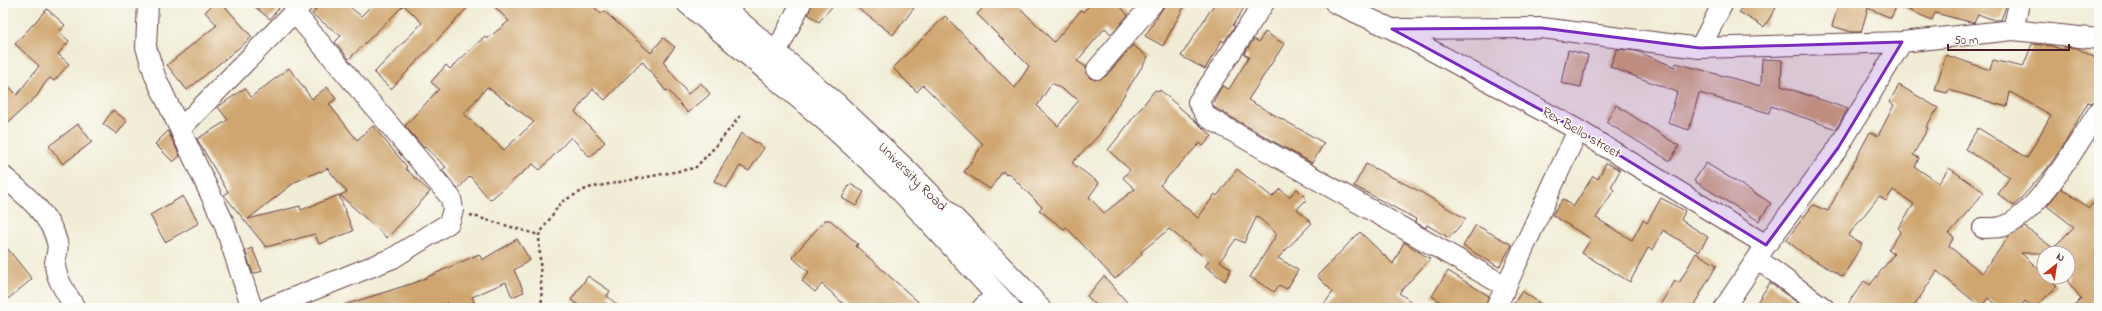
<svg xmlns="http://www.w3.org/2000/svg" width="2102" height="311" viewBox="0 0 2102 311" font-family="'Indie Flower',sans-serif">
<rect width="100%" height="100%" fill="#fdfcf7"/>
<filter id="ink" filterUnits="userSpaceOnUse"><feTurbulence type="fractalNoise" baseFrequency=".025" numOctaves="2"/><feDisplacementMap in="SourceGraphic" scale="8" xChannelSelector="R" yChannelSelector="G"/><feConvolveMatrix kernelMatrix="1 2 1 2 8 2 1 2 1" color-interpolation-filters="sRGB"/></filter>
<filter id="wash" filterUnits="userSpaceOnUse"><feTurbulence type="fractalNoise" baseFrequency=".012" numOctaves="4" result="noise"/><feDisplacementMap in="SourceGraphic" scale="16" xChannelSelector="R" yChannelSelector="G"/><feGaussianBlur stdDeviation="0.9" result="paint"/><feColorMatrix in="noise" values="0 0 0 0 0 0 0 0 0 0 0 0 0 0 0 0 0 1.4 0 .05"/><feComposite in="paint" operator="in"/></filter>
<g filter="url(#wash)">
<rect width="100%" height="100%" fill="#f0ecd5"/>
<g id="blocks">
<path fill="#cfa670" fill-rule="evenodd" d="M214 3H222L252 37 187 90 167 65 217 25 205 12Z
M250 3H283L270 19Z
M321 3H345L361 16 374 3H472L391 89 374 73 422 23 404 5 349 59 335 42 341 36 312 14Z
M491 3H590L601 14 604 11 651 53 663 38 675 47 663 62 688 94 701 83 710 94 688 113 668 90 666 91 642 61 605 100 593 89 575 112 605 142 590 157 571 137 540 170 533 164 490 200 470 176 458 189 442 170 446 167 425 147 424 148 405 126 439 89 431 82 446 65 450 69 485 36 487 39 509 21ZM487 87 534 122 504 150 464 114Z
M812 3H835L819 22 808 14Z
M851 3H907L914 8 893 35Z
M988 3H1015L1054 42 1081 10 1083 12 1092 3H1117L1128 15 1111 34 1105 28 1077 61 1086 67V73L1090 78 1095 80 1106 76 1133 45 1148 57 1099 135 1072 163 1099 183 1089 197 1104 213 1135 189 1123 178 1130 170 1108 150 1155 90 1159 92 1160 90 1212 136 1203 146 1200 143 1160 185 1198 218 1215 194 1217 196 1237 169 1272 197 1280 189 1289 197 1297 189 1307 199 1297 209 1312 223 1278 258 1298 270 1287 289 1279 285 1274 292 1250 277 1277 234 1257 216 1244 243 1236 239 1220 261 1231 269 1225 281 1205 266 1209 261 1169 229 1141 252 1142 254 1115 279 1066 227 1064 229 1039 210 1042 207 1008 173 1006 175 1003 171 990 189 964 172 983 144 923 85 917 92 893 68 945 16 1015 88 1029 66 977 14ZM1052 83 1079 100 1058 126 1037 106Z
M1166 3H1186L1163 46 1145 36Z
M1215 3H1247L1233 25 1235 26 1224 42 1222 40 1205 69 1181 56Z
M1744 3H1779L1764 27 1739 12Z
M1839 3H2007L2001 20H1994L1978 14 1974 23 1935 13 1932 20 1897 5 1891 18 1868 8 1861 32H1852L1832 26Z
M47 9 65 25 59 32 69 41 58 54 69 64 54 81 50 78 45 83 37 96 3 127V80L17 95 39 66 15 44Z
M1265 32 1284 44 1248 100 1324 143 1312 163 1215 108 1212 104 1222 86 1229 89 1249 57 1244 54 1254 39 1259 42Z
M2032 44 2052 46 2063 50 2065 47 2077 48 2099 60V100L2091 103 2088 102 2065 143 2046 170 2014 206 1998 194 2010 177 1965 149 1978 128 2027 158 2051 115 2010 92 2007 107 1949 90 1947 93 1935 90 1946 55 1990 70 1993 60 2023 67Z
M1617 49 1636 51 1675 67 1676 63 1761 86 1762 59 1782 60 1781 86 1848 109 1836 129 1771 106 1769 113 1699 93 1689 130 1668 123 1677 92 1610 67Z
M1568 50 1588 55 1581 87 1561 83Z
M289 68 312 99 327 87 336 99 329 104 357 140 373 126 407 167 405 168 430 192 387 238 340 195 347 192 327 168 321 172 320 171 295 182 248 219 300 206 301 210 339 195 353 231 319 244 315 234 266 247 224 195 228 192 197 139 228 120 218 107 245 88 251 97Z
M1899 85 1938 108 1926 127 1928 128 1913 155 1919 158 1915 167 1939 183 1949 168 1984 192 1949 234 1954 237 1949 246 1982 273 2010 235 2025 227 2053 248 2074 227 2047 206 2061 188 2089 208 2099 197V304L2094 308H2071L2081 298 2068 282V253H2021L2044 274V277H2047L2057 286 2035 308 2025 301 2020 308H2001L1988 298 1981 307 1937 271 1913 308H1845L1864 281 1870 285 1894 254 1888 250 1901 231 1898 228 1914 204 1893 190 1886 201 1879 196 1848 236 1862 244 1843 277 1804 254 1786 240 1813 205 1828 211 1870 132 1878 136 1894 105 1889 102Z
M1616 105 1679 146 1670 161 1606 122Z
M113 110 127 121 117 134 103 124Z
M78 124 92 142 63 164 49 146Z
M168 131 180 156 173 162 155 144Z
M741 133 764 148 749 171 740 166 726 188 714 181Z
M1606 163 1620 170 1611 187 1614 190 1596 218 1632 240 1643 220 1647 223 1661 198 1685 211 1681 220 1708 237 1699 252 1663 230 1653 250 1648 248 1630 282 1582 253 1591 239 1552 215 1563 199 1573 207 1593 176 1598 179Z
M1706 163 1771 203 1759 221 1694 181Z
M1366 164 1419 191 1466 219 1449 238 1427 225 1426 228 1415 222 1416 219 1354 186Z
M850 184 864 192 856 206 842 198Z
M183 196 199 223 165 242 150 215Z
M825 220H830L858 244 856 246 925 308H848L822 284 815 292 802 281 809 272 792 257Z
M1476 225 1512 245 1499 267 1463 246Z
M1360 232 1393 264 1404 242 1430 259 1399 293 1420 308H1321L1333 292 1317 276Z
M517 239 530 260 514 270 524 292 512 297 506 282 472 297 477 308H451L448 302 435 308H344V305L414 283 479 254 482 260Z
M3 243 32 279 3 303Z
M252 248 262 271 253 274 245 251Z
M1696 253 1717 265 1692 308H1658L1675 281 1679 283Z
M1448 271 1489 296 1485 308H1450L1432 296Z
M588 276 610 291 607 296 621 308H583L571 300Z
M1104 276 1132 308H1099L1087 296Z
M1770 283 1805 308H1753Z
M1522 291 1547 308H1511Z"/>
</g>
</g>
<g filter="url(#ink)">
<use href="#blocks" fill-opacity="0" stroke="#633e44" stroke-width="1"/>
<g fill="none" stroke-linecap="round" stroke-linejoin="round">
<g stroke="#633e44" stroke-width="22">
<path id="minor" d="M148 3 146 47 155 76 224 223 252 308
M1264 3 1198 102 1207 117 1505 286
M1335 3 1392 29 1542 28 1700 48 1902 42 2013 30 2099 39
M1394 30 1578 130 1766 245
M2013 30 2019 3
M1700 48 1723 3
M769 67 801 3
M1097 69 1153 3
M180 129 303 3
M3 176C23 193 51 215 57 242 59 250 56 256 55 263 55 279 68 295 75 308
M1983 228C1988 228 1995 228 2001 227 2036 218 2079 141 2099 111
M1757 259 1824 308
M268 308 393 258 449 223 453 210 451 198 294 12
M982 308 997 294
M1496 308 1578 130
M1724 308 1766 245 1838 148 1902 42"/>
</g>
<g stroke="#633e44" stroke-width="24">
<path id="major" d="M688 3 822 117 895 184 1009 308
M717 3 836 104 907 171 1021 287 1039 308"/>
</g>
<path stroke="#633e44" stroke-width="2.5" stroke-dasharray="3 3" stroke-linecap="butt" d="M470 215 539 235
M542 308 539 235 561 202 588 188 695 168 716 146 741 115"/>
<use href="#minor" stroke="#fff" stroke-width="20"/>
<use href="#major" stroke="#fff" stroke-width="22"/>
</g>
</g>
<path fill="#7b2cbf" fill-opacity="0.2" stroke="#7b2cbf" stroke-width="3" stroke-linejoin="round" d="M1542 28 1700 48 1902 42 1838 148 1766 245 1578 130 1392 29Z"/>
<g text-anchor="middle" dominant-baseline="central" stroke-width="3.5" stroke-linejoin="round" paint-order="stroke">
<g font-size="14" fill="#4a1f2b" stroke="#fdfcf7">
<text transform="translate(1581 133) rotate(30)">Rex Bello street</text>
<text transform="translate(912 177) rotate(45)">University Road</text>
</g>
</g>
<rect width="2102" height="311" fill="none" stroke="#fdfcf7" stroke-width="16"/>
<g transform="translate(2056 265) rotate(30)"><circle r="19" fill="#fdfcf7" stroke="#b5a4a5"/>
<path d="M0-3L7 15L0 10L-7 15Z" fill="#c8321e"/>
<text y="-6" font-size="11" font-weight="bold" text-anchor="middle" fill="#4a1f2b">N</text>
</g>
<path d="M1948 44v6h121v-6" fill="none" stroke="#4a1f2b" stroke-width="2"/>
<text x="1954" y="44" font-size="12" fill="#4a1f2b" stroke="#fdfcf7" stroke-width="3" paint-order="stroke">50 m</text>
</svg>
